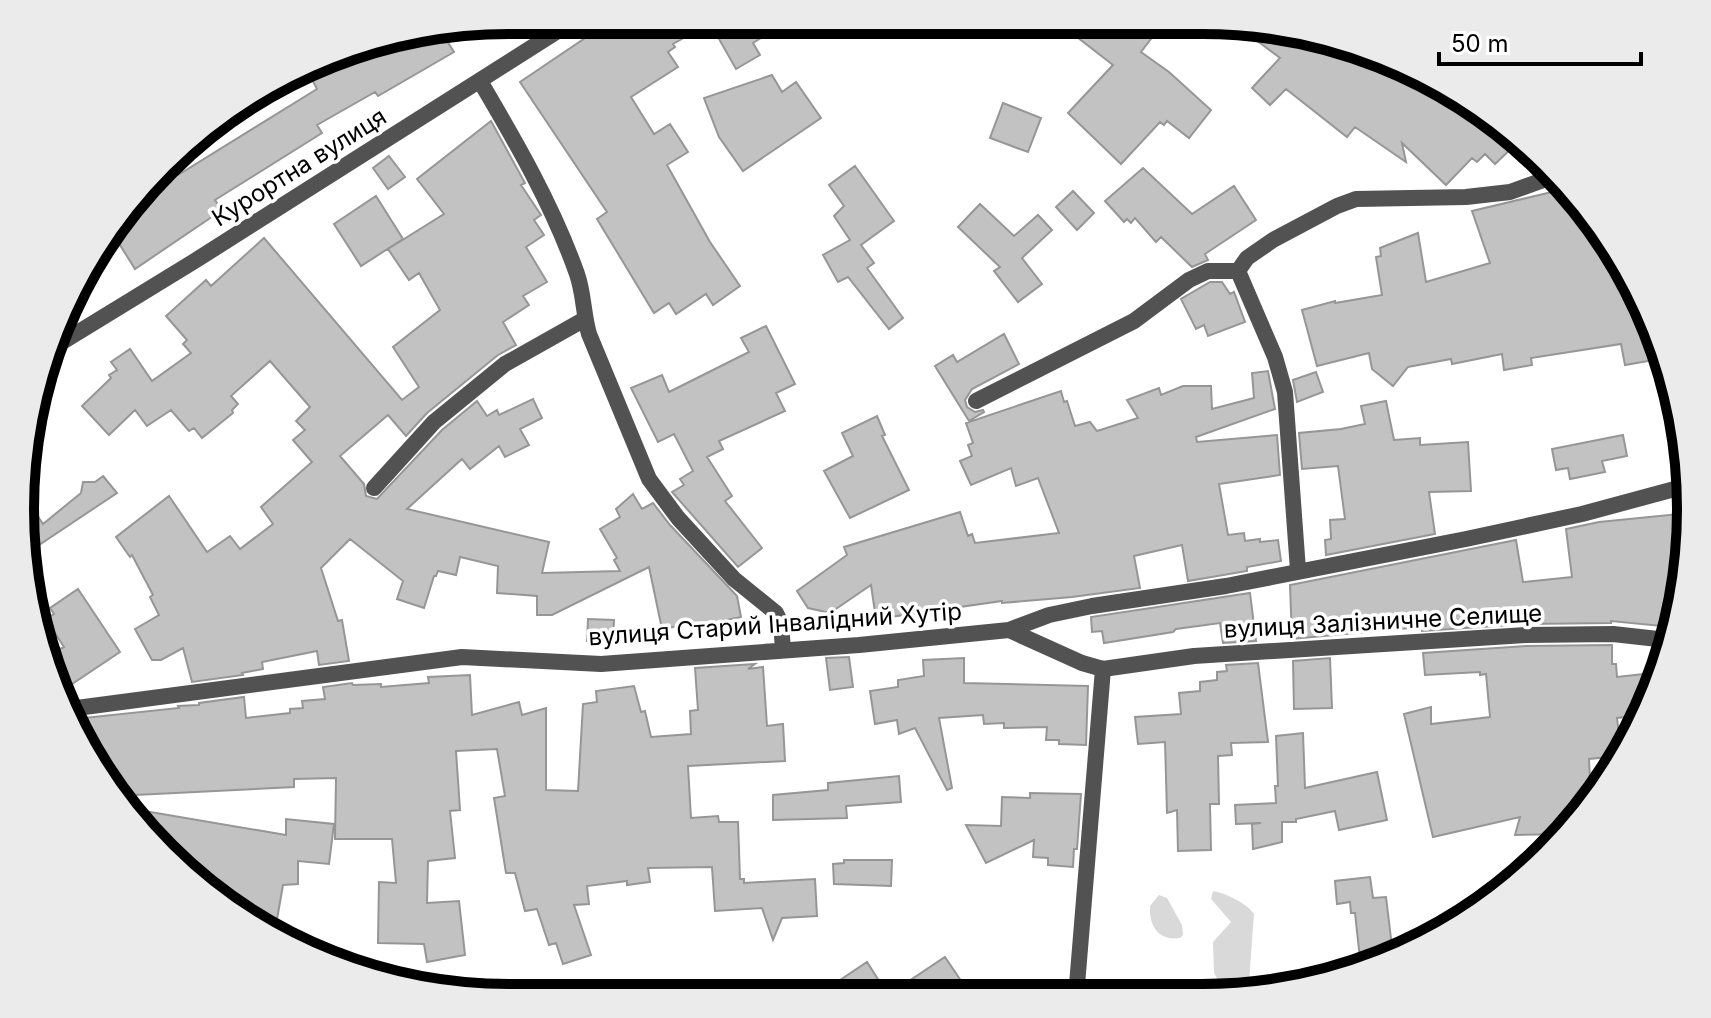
<svg xmlns="http://www.w3.org/2000/svg" width="1711" height="1018" viewBox="0 0 1711 1018" font-family="Inter,sans-serif">
<rect width="100%" height="100%" fill="#fff"/>
<path fill="#d9d9d9" d="M1213 891C1225 893 1247 903 1254 914L1248 995 1228 997 1214 973 1213 942 1231 922 1211 899Z
M1159 895 1167 898 1182 925 1183 935 1180 938C1158 941 1149 926 1150 906Z"/>
<path fill="#c2c2c2" stroke="#969696" stroke-width="2" d="M622 20H790L753 43 760 55 736 69 710 23 673 44 675 47 668 52 678 67 631 97 654 134 670 124 688 152 667 165 710 242 740 286 713 305 706 294 676 314 669 303 654 313 597 219 607 212 520 82 603 26 606 31Z
M1066 21H1143L1157 31 1141 52 1169 72 1211 110 1189 138 1167 121 1164 125 1160 122 1121 164 1068 113 1113 65 1077 37 1081 32Z
M1231 21 1331 40 1372 70H1377L1385 59 1474 103 1516 144 1495 164 1485 154 1477 162 1472 158 1446 185 1402 143 1406 162 1355 127 1347 137 1286 89 1270 105 1252 88 1280 58Z
M442 33 454 52 378 96 375 92 317 125 322 133 215 200 222 210 135 269 110 229 171 164 178 175 317 89 307 70 352 46 419 35 425 44Z
M772 75 782 92 796 82 821 118 743 171 719 137 704 98Z
M1003 103 1041 118 1028 152 990 138Z
M491 121 525 183 521 185 541 215 534 220 544 235 526 247 547 282 523 296 529 305 503 322 516 345 498 355 427 413 406 436 388 415 340 456 364 484 366 496 377 499 442 430 477 401 487 416 497 410 499 415 533 399 542 418 520 429 529 445 505 457 499 446 470 469 462 459 407 509 549 542 542 573 620 571 614 560 617 558 600 529 620 517 616 509 633 494 642 509 653 503 670 525 737 596 741 617 690 628V624L662 629 649 567 552 615H537V596L497 593 498 566 460 557 456 575 438 571 436 576H434L424 608 397 599 403 581 350 539 321 568 338 621 342 620 349 661 319 665 317 651 262 662 263 669 242 673 243 675 192 682 183 648 161 660H152L135 629 159 615 150 597 153 595 132 555 130 557 116 537 169 496 207 552 230 536 240 549 273 524 261 507 312 462 293 440 305 430 296 421 310 407 270 361 231 396 238 404 232 410 233 413 202 438 194 428 189 431 171 410 147 426 135 410 109 435 82 406 111 378 109 375 117 370 111 362 130 349 152 381 191 353 183 344 187 340 166 316 206 280 211 286 264 238 402 400 419 387 393 347 440 310 419 273 409 280 388 249 444 214 417 179Z
M389 156 405 177 388 189 373 168Z
M855 166 894 221 861 245 874 263 867 268 903 318 889 329 848 277 838 282 823 255 850 240 834 216 844 206 829 185Z
M1143 168 1192 214 1234 186 1256 220 1205 254 1208 260 1192 267 1161 237 1156 242 1135 218 1131 223 1127 219 1124 222 1105 201Z
M1073 191 1094 213 1077 230 1056 207Z
M1556 191H1562L1609 238 1648 332 1654 360 1625 365 1621 344 1531 358 1532 365 1504 370 1502 354 1452 364 1451 359 1408 367 1393 386 1372 369 1369 353 1317 366 1302 310 1335 301V303L1382 295 1376 257 1381 256 1380 248 1418 233 1426 282 1490 263 1472 211Z
M376 196 403 239 361 266 334 224Z
M980 204 1014 236 1038 215 1052 230 1022 258 1042 284 1018 302 994 271 1000 267 958 227Z
M1210 282H1222L1230 294 1234 292 1245 322 1208 336 1204 325 1196 329 1181 299Z
M766 326 795 384 776 393 785 411 719 441 723 449 707 457 732 496 725 501 762 548 738 567 672 492 684 485 680 479 693 471 674 434 658 442 631 388 662 375 669 392 749 352 741 338Z
M1004 334 1019 364 972 389 965 400 967 407 975 412 983 410 984 412 969 421 935 366 953 355 957 362Z
M1268 371 1275 409 1196 437 1197 442 1277 435 1280 475 1219 484 1228 535 1244 533 1245 541 1260 539V542L1278 540 1281 561 1247 567V571L1188 581 1182 545 1134 556 1140 588 1072 597 1002 603V601L876 619 871 585 830 613 808 608 797 591 847 555 844 547 960 512 968 536 972 534 975 543 1059 533 1038 478 1016 486 1011 468 971 485 960 461 972 456 968 445 973 443 966 423 1061 391 1064 402 1067 401 1075 426 1090 422 1097 431 1138 418 1127 400 1159 388 1161 395 1183 386H1211L1212 409 1254 398 1252 373Z
M1316 372 1323 392 1297 402 1293 380Z
M1386 401 1394 440 1420 438V445L1468 442 1471 491 1429 492 1435 534 1326 555 1325 540 1331 539 1330 520 1345 519 1338 466 1302 469 1299 433 1341 429 1365 424 1361 406Z
M877 416 885 435 882 436 909 490 850 518 824 471 853 456 842 433Z
M1623 435 1627 456 1602 461 1605 472 1570 479 1568 468 1556 470 1552 449Z
M103 476 117 493 27 553 23 525 37 515 43 524 81 493 83 482H95Z
M1679 514 1682 605 1672 627 1611 621V623L1526 624 1422 631 1421 627 1292 639 1290 585 1516 540 1523 582 1572 577 1566 529 1599 522Z
M78 589 120 652 60 692 46 666 44 657 64 647 46 619 54 614 50 608Z
M1250 593 1256 641 1223 643 1220 623 1176 629 1173 632 1104 643 1102 631 1092 632 1091 617Z
M588 619 614 620 613 642 587 641Z
M1612 645V664H1616L1617 677 1653 673 1635 716 1617 718 1621 751 1619 756 1589 759 1591 801 1562 834 1515 835 1520 817 1433 837 1404 714 1431 707V724L1490 717 1486 674 1480 675V672L1425 675 1423 653 1526 646Z
M849 657 853 687 830 690 826 658Z
M964 658V683L1088 686 1086 745 1059 744V740H1046L1047 727 1004 728V723L984 724 983 715 939 718 952 788 947 790 915 728 899 734 897 720 875 724 870 691 898 687V680L924 676 923 660Z
M1330 658 1332 708 1294 709 1293 661Z
M1258 663 1268 742 1231 743 1232 755 1218 756 1219 804H1210L1211 850 1178 851 1177 810 1167 813 1165 742 1138 744 1135 717 1181 714 1179 693 1200 691V682L1217 680V672L1227 671 1226 665Z
M755 664 748 669 763 667 767 726 783 724 785 761 688 766 691 818 718 816 719 822H738L740 879H744V883L815 879 817 916 782 918 773 940 762 908 715 911 712 867 648 868 650 882 627 885V881L587 886 589 904 574 905 591 955 563 964 556 943 549 945 537 909 525 911 515 873H506L494 798 505 796 497 749 456 751 460 810 450 811 455 858 428 861 427 903 459 901 465 955 427 962 424 944 378 943 379 882 396 883 392 839H335L336 778 294 779V787L115 796 74 719 179 708 178 706 199 705V703L244 697 246 718 290 713V709L303 708 302 701 325 699 323 687 352 683 353 685 381 684V687L429 683 428 677 470 675 472 715 519 702 522 715 546 708V790L578 791 583 704 597 702 596 691 634 686 641 712 645 711 651 737 691 734 690 711 698 710 695 668Z
M1303 733 1305 788 1377 772 1387 820 1339 830 1335 811 1296 819V822H1282V842L1253 849 1252 824 1261 823 1236 824 1235 805 1276 803 1275 786H1278L1276 736Z
M899 776 901 802 846 806 847 818 773 820V795L828 790V783Z
M1030 793 1081 794 1077 849H1074L1073 867 1048 865V858L1033 857 1034 840 986 863 966 825 1001 826 1002 797 1030 798Z
M121 807 286 835V819L334 824 329 864 298 861V884L283 885 276 925 246 920 237 915Z
M844 860H892L891 886 834 884 833 864 844 863Z
M1370 877 1373 898 1386 897 1393 955 1361 968 1355 913H1351L1350 902 1337 904 1335 881Z
M945 957 972 997H815L867 962 888 995Z"/>
<g fill="none" stroke-linecap="round" stroke-linejoin="round">
<path stroke="#525252" stroke-width="16" d="M480 81C516 142 553 206 577 274 584 294 583 313 589 334L649 479 678 518 734 579 776 613 781 623 783 650
M1238 271 1275 357 1285 392 1298 570
M46 352 193 262 575 20
M976 401 1134 321 1189 280 1208 271H1238L1247 258 1273 240 1337 206 1356 199 1466 197 1510 192 1549 178
M374 488 434 422 505 364 585 319
M1009 630 1082 663 1103 669 1194 656 1526 635 1613 634 1667 640
M69 709 462 657 601 664 859 645 1009 630 1049 615 1092 606 1226 586 1466 539 1582 514 1682 487
M1076 997 1103 669"/>
</g>
<g text-anchor="middle" dominant-baseline="central" stroke-width="7" stroke-linejoin="round" paint-order="stroke">
<g font-size="24" fill="#000" stroke="#fff">
<text transform="translate(299 167) rotate(-32)">Курортна вулиця</text>
<text transform="translate(1383 621) rotate(-3)">вулиця Залізничне Селище</text>
<text transform="translate(775 624) rotate(-4)">вулиця Старий Інвалідний Хутір</text>
</g>
</g>
<path d="M0 0H1711V1018H0ZM509 34H1202A475 475 0 0 1 1677 509V509A475 475 0 0 1 1202 984H509A475 475 0 0 1 34 509V509A475 475 0 0 1 509 34Z" fill="#ebebeb" fill-rule="evenodd"/>
<path fill="none" stroke="#000" stroke-width="10" d="M509 34H1202A475 475 0 0 1 1677 509V509A475 475 0 0 1 1202 984H509A475 475 0 0 1 34 509V509A475 475 0 0 1 509 34Z"/>
<path d="M1439 52v12h202v-12" fill="none" stroke="#000000" stroke-width="4"/>
<text x="1451" y="52" font-size="24" fill="#000000" stroke="#ffffff" stroke-width="6" paint-order="stroke">50 m</text>
</svg>
